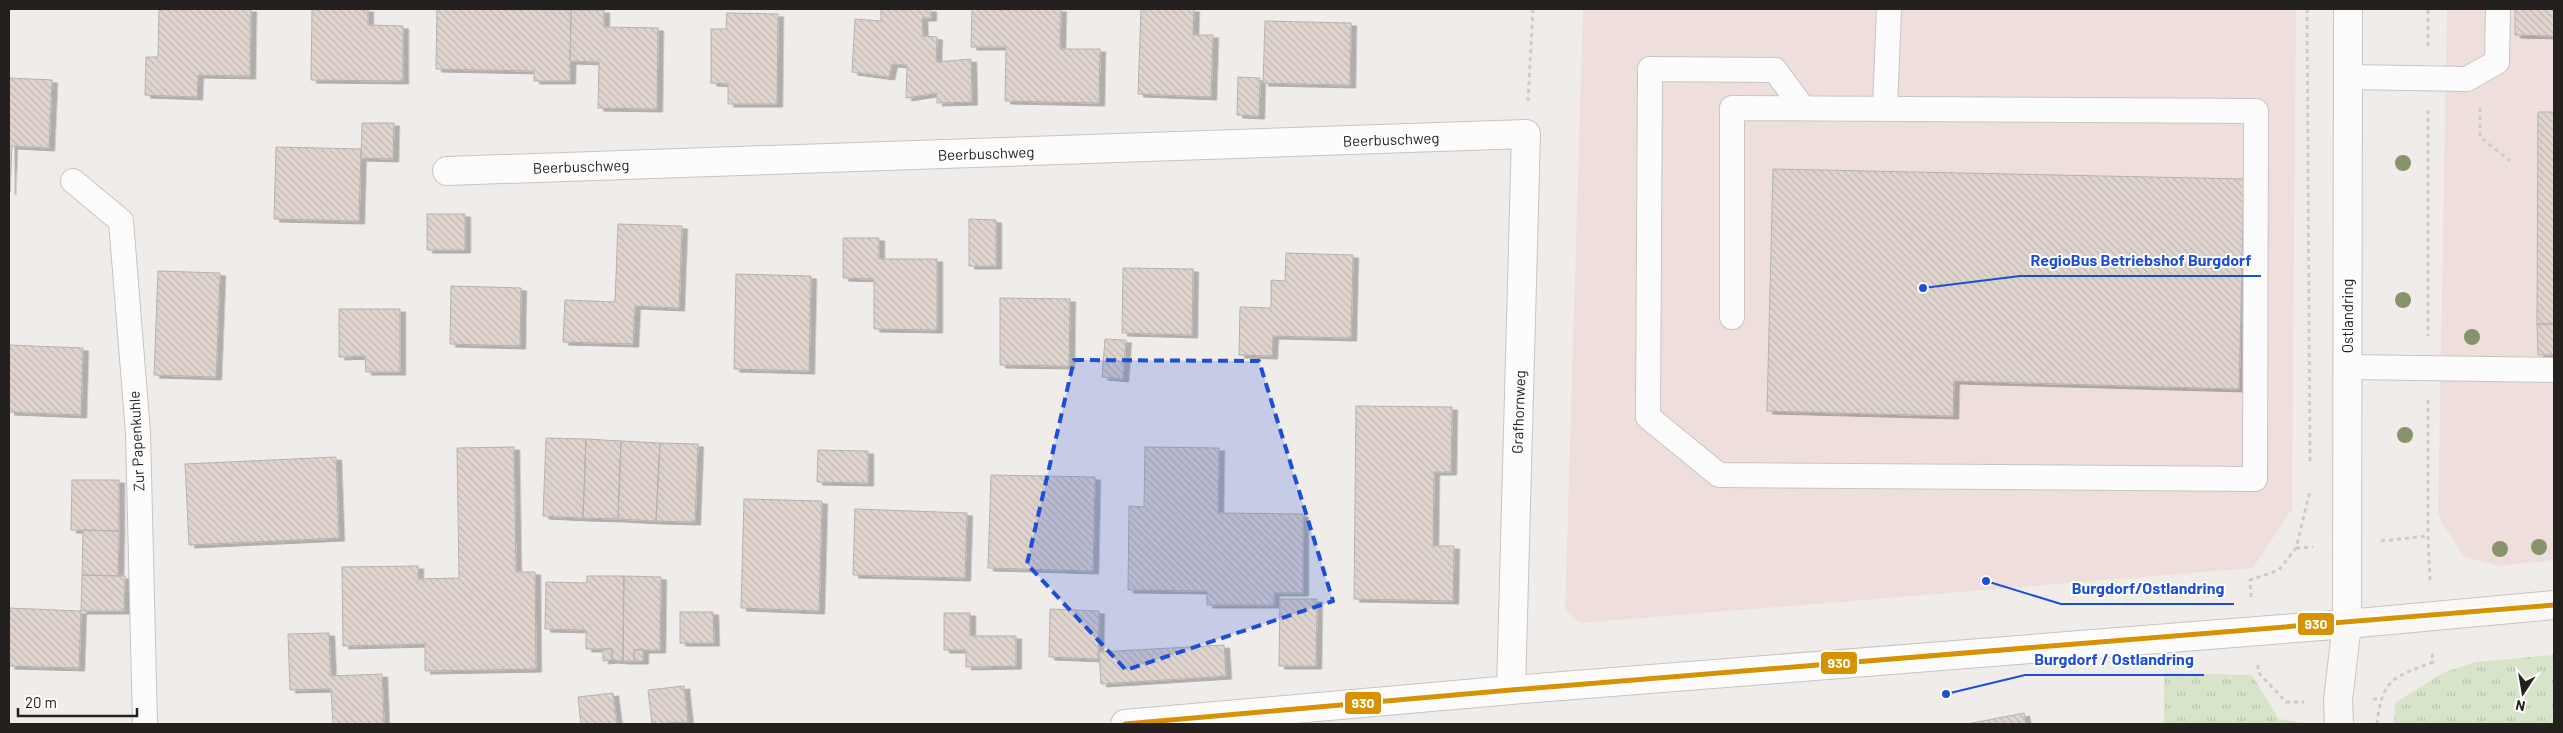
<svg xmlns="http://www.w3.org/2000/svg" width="2563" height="733" viewBox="0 0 2563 733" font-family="Barlow,sans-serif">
<defs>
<pattern id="grass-tufts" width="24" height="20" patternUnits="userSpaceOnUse" patternTransform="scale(1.25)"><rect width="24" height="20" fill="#d8e4ca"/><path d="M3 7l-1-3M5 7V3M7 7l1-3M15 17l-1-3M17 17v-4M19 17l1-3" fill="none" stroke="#b9c3ad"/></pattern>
<pattern id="building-back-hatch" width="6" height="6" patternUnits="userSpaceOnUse" patternTransform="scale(1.25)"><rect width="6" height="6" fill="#e0d5ce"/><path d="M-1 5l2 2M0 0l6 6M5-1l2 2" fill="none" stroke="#c0b7b0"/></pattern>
<filter id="shadow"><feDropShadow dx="5.5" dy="3" stdDeviation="0" flood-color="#0004"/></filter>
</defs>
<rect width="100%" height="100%" fill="#f0ece9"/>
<path fill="#efdfdc" d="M1583 9H2296L2292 509 2253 568 1581 623 1565 610Z
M2447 9H2554V560L2498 566 2463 556 2438 516Z"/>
<path fill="url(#grass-tufts)" d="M2554 655V724H2394L2395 703 2443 673 2475 662Z
M2164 673 2252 675 2279 719 2312 724H2164Z"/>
<path fill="url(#building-back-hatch)" stroke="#b5b2b0" filter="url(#shadow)" d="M159 9H251L250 76 198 75 197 97 145 95 146 57H158Z
M312 9H368V25L403 26V81L311 80Z
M437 9 571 10 570 81H534V71L436 69Z
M881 9H931V18H922L923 36 937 37 936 62 971 59 972 102 937 103V93L906 98 907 65 892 64 889 77 852 72 855 19 881 21Z
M972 9H1061L1060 49H1100L1099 103 1005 101 1006 47H971Z
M1141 9H1194L1193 35H1213L1211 97 1138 94Z
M2515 9H2554V36L2515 35Z
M571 10H604V27L658 28 657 109 598 108 599 62 570 61Z
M727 13 778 14 777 104H728V84L711 83V29H726Z
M1265 21 1351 23 1350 85 1263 83Z
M1238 77 1260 78 1259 116 1237 115Z
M9 78 52 80 49 148 12 146 10 192Z
M2538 112H2554V324H2537Z
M362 123H394L393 159 361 158Z
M276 147 361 149 359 221 274 219Z
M1773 169 2244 179 2239 389 1954 381 1953 416 1767 411Z
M427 214H465V250H427Z
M969 219 996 220V266H969Z
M618 224 682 226 679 308 635 306 633 344 563 342 565 300 615 302Z
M843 238H879V259H937V330L874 329V279L843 278Z
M1286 253 1353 255 1351 338 1273 336 1272 356 1239 355 1240 307 1271 308V280L1285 281Z
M1123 268 1193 269 1192 335 1122 333Z
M158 271 220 273 216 377 154 375Z
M736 274 811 276 809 371 734 369Z
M451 286 521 288 520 346 450 344Z
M1000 298 1070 299 1069 366 1000 365Z
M339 309H400V372H366L365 356 339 357Z
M2537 324H2554V355H2538Z
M1105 339 1126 340 1123 379 1102 377Z
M9 345 83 348 81 415 9 412Z
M1356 406 1452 407 1451 472H1434L1433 546H1454L1453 601 1354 599Z
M546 438 586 439 583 518 543 516Z
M586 439 621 441 618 519 583 518Z
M621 441 660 443 656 521 618 519Z
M660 443 698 444 695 522 656 521Z
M514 447 516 572H535L536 669 425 671V644L343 646 342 567 418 566V579L459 578 457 448Z
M1145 447 1219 448 1218 513 1303 514V593H1274V605H1207V591L1128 590 1129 506 1144 507Z
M818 450 868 451V483L817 482Z
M336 457 339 538 189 545 185 464Z
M991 475 1095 477 1093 571 988 568Z
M72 480H119V531L71 530Z
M744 499 822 501 819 611 741 608Z
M855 509 967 513 965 578 853 575Z
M83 530 119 531 118 576 82 575Z
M82 575 125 576 124 611H81Z
M587 576H624L623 661 612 660V649H586V630L545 629 546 582 587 583Z
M624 576 661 577 660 650H634V661H623Z
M1280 599H1317L1316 666H1279Z
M9 608 81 611 79 668 9 666Z
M1050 609 1099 611 1098 659 1049 657Z
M680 612H713L714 643H680Z
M944 613H970V636H1016V666L966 667V650H944Z
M329 633 331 676 382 674 384 724H333L331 689 290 690 288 634Z
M1224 645 1226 676 1101 684 1099 652Z
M603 649H612V660L603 661Z
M643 649V661H634V650Z
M684 686 688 722 652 724 648 690Z
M613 693 617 724H581L578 697Z
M2024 713 2026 724H1967Z"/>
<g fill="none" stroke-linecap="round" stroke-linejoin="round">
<g stroke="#c8c4c2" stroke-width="26">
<path id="lane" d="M2349 77 2467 79 2497 62 2498 9
M1885 108 1889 9
M73 181 121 221 138 433 145 724
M1732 317V108L2256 111 2255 479 1719 475 1648 417 1650 69 1775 70 1803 108
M2348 367 2554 370"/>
</g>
<g stroke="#c8c4c2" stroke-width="30">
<path id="street" d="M447 171 1526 134 1511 690
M1125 724 1511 690 2347 624 2348 9"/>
</g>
<g stroke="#c8c4c2" stroke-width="30">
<path id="secondary" d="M2339 724 2338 700 2347 624 2554 605"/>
</g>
<path stroke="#cdcbcb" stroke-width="3" stroke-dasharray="4 4" stroke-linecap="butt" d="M2307 9 2310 463
M2428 46V9
M1528 101 1533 9
M2480 108V137L2510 161
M2428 110V336
M2428 400V536L2430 581
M2381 541 2427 536
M2296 548 2313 547
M2251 597 2250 580 2279 570 2296 548 2310 491
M2258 665V672L2286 702H2304
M2373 699H2381
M2377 724C2382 678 2394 677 2433 662L2432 650"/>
<use href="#lane" stroke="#fdfcfc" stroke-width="24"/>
<use href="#street" stroke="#fdfcfc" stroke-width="28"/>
<use href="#secondary" stroke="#faf8f6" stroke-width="28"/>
<g stroke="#fff" stroke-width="9">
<path id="bus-1" d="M1125 724 1511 690 2554 605"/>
</g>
<use href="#bus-1" stroke="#d79204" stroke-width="5"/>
</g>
<g fill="#86936c">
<circle cx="2403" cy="163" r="8"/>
<circle cx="2403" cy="300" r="8"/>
<circle cx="2472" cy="337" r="8"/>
<circle cx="2405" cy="435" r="8"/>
<circle cx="2539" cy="547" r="8"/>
<circle cx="2500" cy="549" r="8"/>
</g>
<path fill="#1d4ed8" fill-opacity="0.2" stroke="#1d4ed8" stroke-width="4" stroke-dasharray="10 6" stroke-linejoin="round" d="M1074 360 1259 361 1333 601 1126 670 1027 564Z"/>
<g text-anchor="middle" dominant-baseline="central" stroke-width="4" stroke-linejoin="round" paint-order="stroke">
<g font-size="15" fill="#23201e" stroke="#fff">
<text transform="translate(1391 139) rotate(-2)">Beerbuschweg</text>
<text transform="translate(986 153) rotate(-2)">Beerbuschweg</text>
<text transform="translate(581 166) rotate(-2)">Beerbuschweg</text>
<text transform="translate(2347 316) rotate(-90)">Ostlandring</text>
<text transform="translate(1518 412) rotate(-88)">Grafhornweg</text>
<text transform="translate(136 441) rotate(-93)">Zur Papenkuhle</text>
</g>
</g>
<path fill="none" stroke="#1d4ed8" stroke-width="2" d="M1923 288L2020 276H2261M1986 581L2061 604H2234M1946 694L2025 675H2204"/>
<g fill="#1d4ed8" stroke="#fff" stroke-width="2">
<circle cx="1923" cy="288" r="5"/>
<circle cx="1986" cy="581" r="5"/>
<circle cx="1946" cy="694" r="5"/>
</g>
<g font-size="16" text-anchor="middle" font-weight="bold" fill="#1d4ed8" stroke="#fff" stroke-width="4" stroke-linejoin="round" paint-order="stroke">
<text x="2141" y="266">RegioBus Betriebshof Burgdorf</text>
<text x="2148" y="594">Burgdorf/Ostlandring</text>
<text x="2114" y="665">Burgdorf / Ostlandring</text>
</g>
<g stroke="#fff" stroke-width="2">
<rect x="2297" y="612" width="38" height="24" rx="5" fill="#d79204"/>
<rect x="1820" y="651" width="38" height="24" rx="5" fill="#d79204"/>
<rect x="1344" y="691" width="38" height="24" rx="5" fill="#d79204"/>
</g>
<g font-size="14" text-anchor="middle" font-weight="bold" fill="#fff">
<text x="2316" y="629">930</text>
<text x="1839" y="668">930</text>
<text x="1363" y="708">930</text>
</g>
<rect width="2563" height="733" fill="none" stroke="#23201e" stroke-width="20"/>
<g transform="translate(2523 693) rotate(192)" stroke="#ffffff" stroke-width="4" paint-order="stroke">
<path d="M0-4L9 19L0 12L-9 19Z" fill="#23201e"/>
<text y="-8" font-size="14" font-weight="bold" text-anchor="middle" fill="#23201e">N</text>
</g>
<path d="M18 708v8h119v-8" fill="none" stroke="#23201e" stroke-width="2.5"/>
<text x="25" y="708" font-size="15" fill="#23201e" stroke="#ffffff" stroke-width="4" paint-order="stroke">20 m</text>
</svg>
